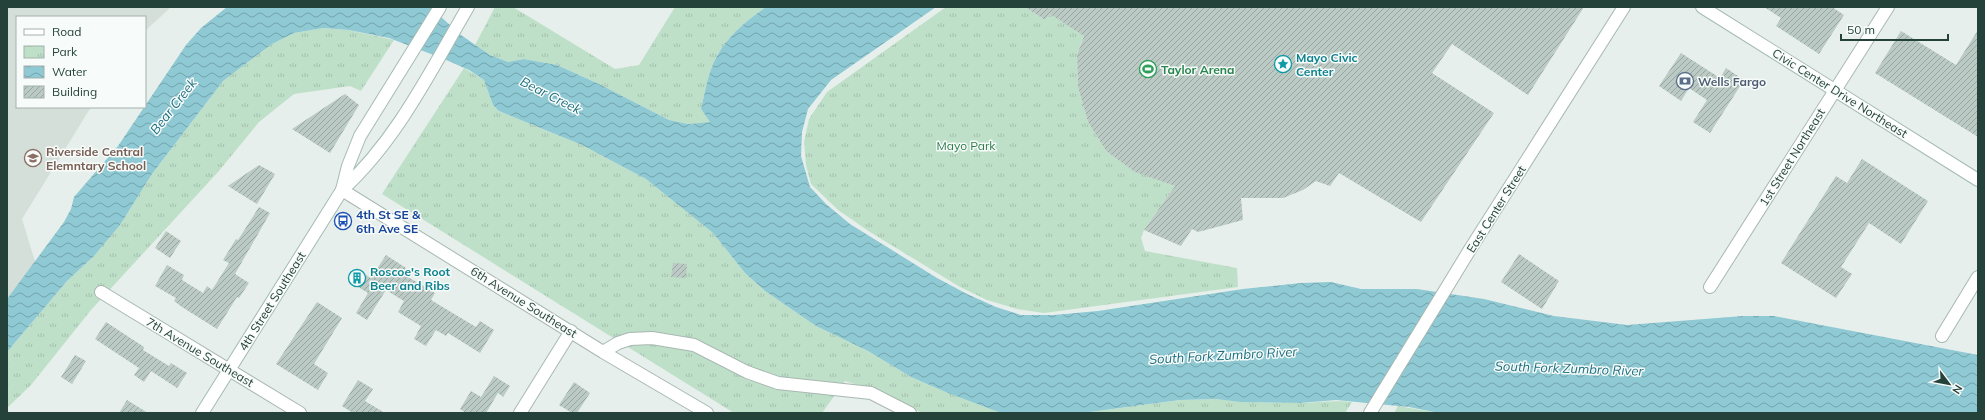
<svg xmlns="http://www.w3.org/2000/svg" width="1985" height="420" viewBox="0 0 1985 420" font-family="Mulish,sans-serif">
<defs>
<pattern id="park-tufts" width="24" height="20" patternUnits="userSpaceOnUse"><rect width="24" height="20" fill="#bfe0c8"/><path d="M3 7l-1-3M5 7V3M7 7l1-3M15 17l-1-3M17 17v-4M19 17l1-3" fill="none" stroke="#a4c1ad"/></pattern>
<pattern id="water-waves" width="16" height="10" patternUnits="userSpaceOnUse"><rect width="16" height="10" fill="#8ec9d4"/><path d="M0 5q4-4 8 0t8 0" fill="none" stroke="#74a5ad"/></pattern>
<pattern id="building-hatch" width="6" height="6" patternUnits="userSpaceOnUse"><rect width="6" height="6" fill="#bbcac4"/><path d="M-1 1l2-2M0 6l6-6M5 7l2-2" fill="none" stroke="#98a6a0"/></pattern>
</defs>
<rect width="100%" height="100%" fill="#e6efeb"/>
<path fill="#d4dfda" d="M7 7H171L145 31V17H17V107H91L22 219 37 268 7 310Z"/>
<path fill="url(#park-tufts)" d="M495 7H513L615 69 639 65 675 7H766C747 20 726 37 716 58 708 72 705 93 701 109L710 122 688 124 669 120 599 84 557 65 524 59 508 62 490 55 475 45Z
M946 7H1025L1045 20 1050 14 1084 35 1077 55 1078 87 1088 122 1106 151 1136 172 1175 186 1144 230 1141 238 1145 251 1237 268 1238 287 1044 313 1017 309 987 300 960 287 870 232 838 210 811 184 806 165 804 142 809 119 827 92Z
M322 28 349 30 394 40 361 91 350 86 294 94 259 122 218 172 91 310 31 385 7 408V352L67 281 94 256 120 225 152 174 223 81 272 44 294 33Z
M464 68 484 80 493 105 499 111 582 145 646 179 713 233 745 273 765 291 816 326 868 351 911 377 948 393 1001 413H922L886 394 845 381 822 413H734L382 194Z
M1216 399C1243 402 1271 403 1299 403 1317 403 1334 400 1352 402L1345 413H1082L1181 400Z
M1398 406 1439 413H1394Z"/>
<path fill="url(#water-waves)" d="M227 7H430L461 35 490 55 508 62 524 59 557 65 599 84 669 120 688 124 710 122 701 109C705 93 708 72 716 58 726 37 747 20 766 7H936L831 80 808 109 802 132 801 156 810 187 826 204 850 224 937 278 967 294 996 307 1021 315H1054L1098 311 1243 289 1301 283 1331 282 1361 289H1417L1484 299 1554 316 1627 325 1743 316H1774L1978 355V413H1439L1409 407 1336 400 1300 403 1241 402 1216 399 1180 400 1082 413H1001L948 393 911 377 868 351 816 326 765 291 745 273 713 233 646 179 582 145 499 111 493 105 484 80 469 70 444 59 389 38 349 30 323 28 294 33 272 44 223 81 152 174 120 225 94 256 67 281 7 352V299L64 222 71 209 74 197 118 146 186 45 201 28Z"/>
<path fill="url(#building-hatch)" d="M1025 7H1584L1528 95 1452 44 1432 73 1494 113 1421 222 1339 173 1330 186 1316 181 1303 190 1283 198H1241L1243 220 1198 232 1192 229 1181 246 1144 230 1175 186 1135 172 1106 151 1088 122 1078 87 1077 55 1084 36 1050 14 1045 20Z
M1764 7H1832L1844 15 1819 54 1776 26 1781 18Z
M1978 30V137L1875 73 1901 31 1956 65Z
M1681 53 1720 78 1726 68 1744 80 1710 133 1693 122 1707 100 1689 88 1681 101 1659 86Z
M345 94 359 105 330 153 292 129Z
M1862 159 1928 201 1901 244 1869 223 1841 267 1852 274 1836 298 1781 263 1836 176 1847 183Z
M259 165 275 174 257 204 228 186Z
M259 207 270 213 235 274 249 283 239 298 237 297 217 329 182 307 174 301 176 298 155 286 167 265 184 275 182 280 203 293 207 286 212 290 229 263 223 260 236 239 238 240Z
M166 231 181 241 170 258 155 248Z
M1519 254 1559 281 1542 309 1501 282Z
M386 255 406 268 403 274 435 293 431 300 476 327 480 321 494 330 480 353 448 333 446 336 436 330 426 346 414 339 421 326 398 312 404 301 386 290 367 320 356 313 368 293 350 282 357 270 371 278Z
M673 263 687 264 686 278 671 277Z
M317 302 342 318 314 364 328 373 318 390 276 364Z
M106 322 144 347 143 350 169 366 171 363 187 373 177 388 151 371 144 382 134 375 139 368 95 339Z
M75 355 86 361 72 384 61 377Z
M494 376 510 386 503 397 498 393 486 413H466L460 409 471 391 481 397Z
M358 380 373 389 365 401 385 413H353L342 406Z
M574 382 590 393 577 413H572L559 405Z
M127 400 148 413H119Z"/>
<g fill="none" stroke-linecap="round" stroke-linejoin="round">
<g stroke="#a8b8b2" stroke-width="14">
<path id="minor" d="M342 190 603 352 707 413
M1710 287 1888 7
M101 292 300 413
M1942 336 1978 277
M603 352 618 343 630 339 652 338 694 345 747 372 778 383 871 393 910 413
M520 413 571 331"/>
</g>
<g stroke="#a8b8b2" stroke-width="14">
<path id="tertiary" d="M1370 413 1469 251 1624 7"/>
</g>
<g stroke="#a4bbb3" stroke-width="14">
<path id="secondary" d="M1702 7 1978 180
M342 190 348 166 360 136 440 7
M202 413 342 190C397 140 431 70 468 7"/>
</g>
<use href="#minor" stroke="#fff" stroke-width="12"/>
<use href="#tertiary" stroke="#fff" stroke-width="12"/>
<use href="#secondary" stroke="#fff" stroke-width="12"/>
</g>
<defs>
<g id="sight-ring" transform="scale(0.9)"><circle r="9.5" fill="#f7fbf9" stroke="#0f9aa8" stroke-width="1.5"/><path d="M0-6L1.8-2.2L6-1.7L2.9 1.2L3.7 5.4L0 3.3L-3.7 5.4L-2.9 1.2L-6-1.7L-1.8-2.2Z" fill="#0f9aa8"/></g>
<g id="stadium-ring" transform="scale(0.9)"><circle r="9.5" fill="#f7fbf9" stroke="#2e9e5b" stroke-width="1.5"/><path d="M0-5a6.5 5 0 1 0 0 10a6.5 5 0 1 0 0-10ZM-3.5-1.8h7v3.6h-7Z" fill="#2e9e5b"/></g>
<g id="bank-ring" transform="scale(0.9)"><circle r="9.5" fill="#f7fbf9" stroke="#5c6f8a" stroke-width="1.5"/><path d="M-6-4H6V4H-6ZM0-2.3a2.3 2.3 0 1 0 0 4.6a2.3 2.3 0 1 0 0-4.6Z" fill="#5c6f8a"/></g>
<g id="school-ring" transform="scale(0.9)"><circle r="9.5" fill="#f7fbf9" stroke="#8d6e63" stroke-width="1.5"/><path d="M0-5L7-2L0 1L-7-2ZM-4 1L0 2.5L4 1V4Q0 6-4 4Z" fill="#8d6e63"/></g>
<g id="bus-ring" transform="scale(0.9)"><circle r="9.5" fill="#f7fbf9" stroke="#1a4fb4" stroke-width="1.5"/><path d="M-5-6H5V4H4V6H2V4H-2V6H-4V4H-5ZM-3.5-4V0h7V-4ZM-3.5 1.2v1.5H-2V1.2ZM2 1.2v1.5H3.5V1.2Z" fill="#1a4fb4"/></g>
<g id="building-ring" transform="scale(0.9)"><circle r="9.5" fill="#f7fbf9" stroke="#0f9aa8" stroke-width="1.5"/><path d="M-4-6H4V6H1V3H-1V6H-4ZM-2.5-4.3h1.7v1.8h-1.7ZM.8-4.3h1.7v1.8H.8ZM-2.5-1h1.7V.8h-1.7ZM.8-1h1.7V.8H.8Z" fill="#0f9aa8"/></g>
</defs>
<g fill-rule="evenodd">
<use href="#sight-ring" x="1283" y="64"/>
<use href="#stadium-ring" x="1148" y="69"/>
<use href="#bank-ring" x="1685" y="81"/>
<use href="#school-ring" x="33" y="158"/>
<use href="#bus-ring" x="343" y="221"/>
<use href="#building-ring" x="357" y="278"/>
</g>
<g text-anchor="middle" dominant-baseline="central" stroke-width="3" stroke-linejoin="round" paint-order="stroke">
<g font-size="12" font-weight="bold" fill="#0d838f" stroke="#f7fbf9" text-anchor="start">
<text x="1296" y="57">Mayo Civic<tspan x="1296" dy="14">Center</tspan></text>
<text x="370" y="271">Roscoe's Root<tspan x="370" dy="14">Beer and Ribs</tspan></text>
</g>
<g font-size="12" font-weight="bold" fill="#27864d" stroke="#f7fbf9" text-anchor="start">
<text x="1161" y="69">Taylor Arena</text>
</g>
<g font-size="12" font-weight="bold" fill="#4e5e75" stroke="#f7fbf9" text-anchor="start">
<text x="1698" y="81">Wells Fargo</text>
</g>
<g font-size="12" fill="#24423a" stroke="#f7fbf9">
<text transform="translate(1840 93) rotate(32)">Civic Center Drive Northeast</text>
<text transform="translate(1792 157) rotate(-58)">1st Street Northeast</text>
<text transform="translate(1496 209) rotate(-58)">East Center Street</text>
<text transform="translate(272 301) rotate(-58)">4th Street Southeast</text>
<text transform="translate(524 302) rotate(32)">6th Avenue Southeast</text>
<text transform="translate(200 352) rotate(31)">7th Avenue Southeast</text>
</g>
<g font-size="12" fill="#2d7a4b" stroke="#f7fbf9">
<text x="966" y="145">Mayo Park</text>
</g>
<g font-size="12" font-weight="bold" fill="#785e54" stroke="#f7fbf9" text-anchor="start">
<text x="46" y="151">Riverside Central<tspan x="46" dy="14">Elemntary School</tspan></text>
</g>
<g font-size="12" font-weight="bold" fill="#164399" stroke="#f7fbf9" text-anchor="start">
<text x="356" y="214">4th St SE &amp;<tspan x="356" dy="14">6th Ave SE</tspan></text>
</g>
<g font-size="13" font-style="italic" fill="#1c6f80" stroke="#f7fbf9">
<text transform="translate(551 95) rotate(27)">Bear Creek</text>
<text transform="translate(173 106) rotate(-52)">Bear Creek</text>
<text transform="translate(1223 355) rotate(-3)">South Fork Zumbro River</text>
<text transform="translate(1569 368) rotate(2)">South Fork Zumbro River</text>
</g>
</g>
<rect width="1985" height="420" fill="none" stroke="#24423a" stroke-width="16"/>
<rect x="16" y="16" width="130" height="92" fill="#f7fbf9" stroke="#a3b1ad"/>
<rect x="24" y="29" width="20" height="6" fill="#ffffff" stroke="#a3b1ad"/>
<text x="52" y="36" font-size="12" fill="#24423a">Road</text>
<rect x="24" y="46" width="20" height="12" fill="url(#park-tufts)" stroke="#a3b1ad"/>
<text x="52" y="56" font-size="12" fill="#24423a">Park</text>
<rect x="24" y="66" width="20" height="12" fill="url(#water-waves)" stroke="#a3b1ad"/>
<text x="52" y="76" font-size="12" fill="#24423a">Water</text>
<rect x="24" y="86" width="20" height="12" fill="url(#building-hatch)" stroke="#a3b1ad"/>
<text x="52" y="96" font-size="12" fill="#24423a">Building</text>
<g transform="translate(1949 384) rotate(122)" stroke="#f7fbf9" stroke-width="3" paint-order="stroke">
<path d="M0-3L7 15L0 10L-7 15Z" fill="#24423a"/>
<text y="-6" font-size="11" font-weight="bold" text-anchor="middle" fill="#24423a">N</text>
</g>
<path d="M1841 34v6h107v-6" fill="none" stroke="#24423a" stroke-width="2"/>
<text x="1847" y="34" font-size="12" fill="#24423a" stroke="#f7fbf9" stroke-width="3" paint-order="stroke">50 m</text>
</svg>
